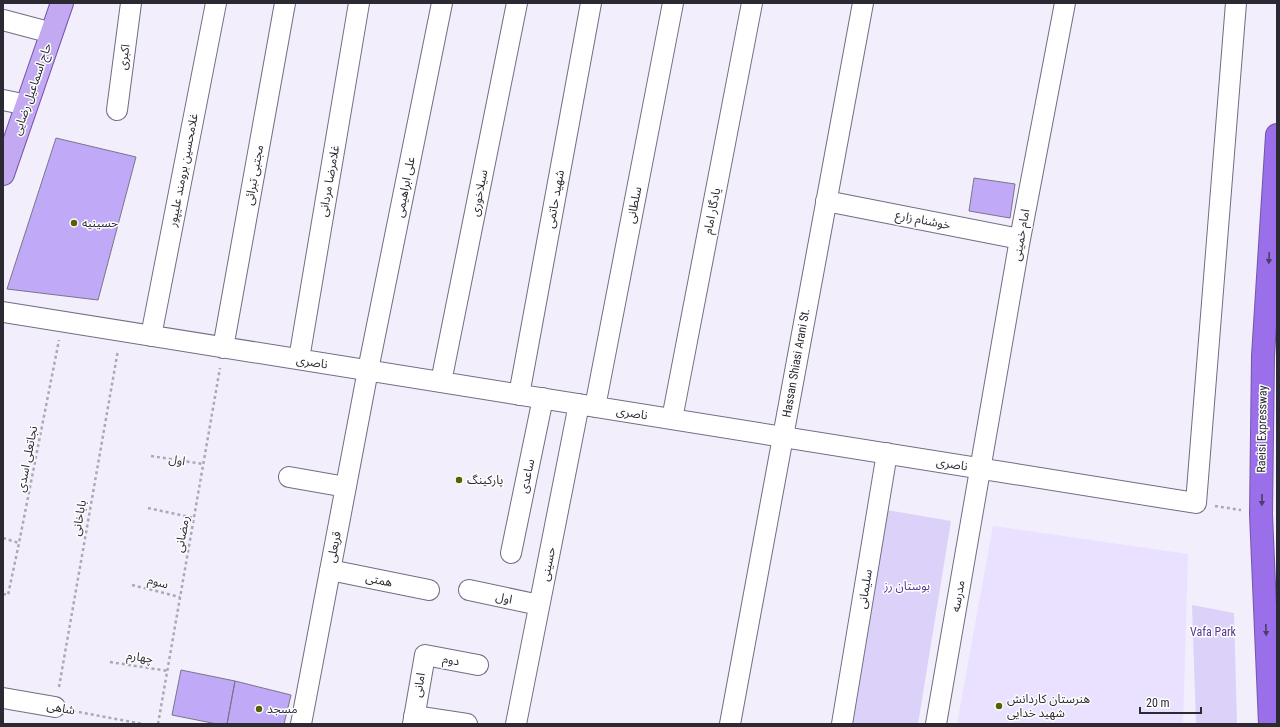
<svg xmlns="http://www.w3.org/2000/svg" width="1280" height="727" viewBox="0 0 1280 727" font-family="'Roboto Condensed','Noto Sans Arabic',sans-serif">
<rect width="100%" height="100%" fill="#f2eefc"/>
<path fill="#e9e1ff" d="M993 526 1188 554 1183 724H957Z"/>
<path fill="#dcd2f9" d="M887 510 951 521 918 724H852Z
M1192 605 1234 613 1237 724H1196Z"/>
<path fill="#c0a9f7" stroke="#7a7589" d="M56 138 136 157 98 300 7 289Z
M974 178 1015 184 1010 218 969 211Z
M181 670 235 681 227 724H217L172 715Z
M235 681 291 695 284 724H227Z"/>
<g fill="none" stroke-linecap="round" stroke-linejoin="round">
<g stroke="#726d81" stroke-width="22">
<path id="minor" d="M3 20 52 33
M3 100 27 105
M117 110 131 3
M826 201 1020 239
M3 312 1196 503 1236 3
M151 336 216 3
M223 348 285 3
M299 359 359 3
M441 382 517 3
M519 395 591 3
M595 407 673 3
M672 419 752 3
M289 477 346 487
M511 553 543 398
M330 570 429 590
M469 590 539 605
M3 698 55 707
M414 716 467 724
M301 724 368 370 442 3
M413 724 425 655 478 665
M516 724 579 404
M730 724 863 3
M842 724 887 453
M936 724 1020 239 1065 3"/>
</g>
<g stroke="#7356a9" stroke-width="24">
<path id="major" d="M3 174 62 3"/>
</g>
<g stroke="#7356a9" stroke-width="24">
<path id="highway" d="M1270 724 1261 514 1263 356 1277 135"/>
</g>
<path stroke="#aca9b5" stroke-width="2.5" stroke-dasharray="3 3" stroke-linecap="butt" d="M151 456 203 464
M1215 506 1241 510
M148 508 194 518
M3 538 19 543
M132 585 180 597
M3 594 8 595 19 543 59 340
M110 662 168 671
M59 687 118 350
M73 711 143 724
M158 724 220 368"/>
<use href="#minor" stroke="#fff" stroke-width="20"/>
<use href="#major" stroke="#c2a9f2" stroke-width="22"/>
<use href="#highway" stroke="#9a6fe9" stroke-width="22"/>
</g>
<defs><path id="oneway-solid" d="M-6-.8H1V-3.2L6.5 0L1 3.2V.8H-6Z"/></defs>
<g fill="#4c3e69">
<use href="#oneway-solid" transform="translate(1269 258) rotate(93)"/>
<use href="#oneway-solid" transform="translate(1262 500) rotate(91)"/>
<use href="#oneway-solid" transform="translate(1266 630) rotate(88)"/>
</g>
<g fill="#566201" stroke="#fefefe" stroke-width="1.5">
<circle cx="74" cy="223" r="4"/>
<circle cx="459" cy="480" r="4"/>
<circle cx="999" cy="706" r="4"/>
<circle cx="259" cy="709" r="4"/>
</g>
<g text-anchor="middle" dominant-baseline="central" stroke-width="3" stroke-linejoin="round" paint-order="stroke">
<g font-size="12" fill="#2b2932" stroke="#fefefe">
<text transform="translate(124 57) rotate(-83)">اکبری</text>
<text transform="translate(32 89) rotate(-71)">حاج اسماعیل رضایی</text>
<text transform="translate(183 170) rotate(-79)">غلامحسین برومند علیپور</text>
<text transform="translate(254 175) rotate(-80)">مجتبی تبرائی</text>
<text transform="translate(329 181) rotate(-80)">غلامرضا مردانی</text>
<text transform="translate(405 187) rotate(-79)">علی ابراهیمی</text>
<text transform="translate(479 193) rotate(-79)">سیلاخوری</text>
<text transform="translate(555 199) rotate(-80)">شهید حاتمی</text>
<text transform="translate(634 205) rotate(-79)">سلطانی</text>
<text transform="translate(712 211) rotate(-79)">یادگار امام</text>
<text transform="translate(923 220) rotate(11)">خوشنام زارع</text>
<text transform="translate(1021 235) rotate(-80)">امام خمینی</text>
<text transform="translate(312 362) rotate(9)">ناصری</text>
<text transform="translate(796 363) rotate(-80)">Hassan Shiasi Arani St.</text>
<text transform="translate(632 413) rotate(9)">ناصری</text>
<text transform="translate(1262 429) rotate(-89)">Raeisi Expressway</text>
<text transform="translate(27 459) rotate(-79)">نجاتعلی اسدی</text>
<text transform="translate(177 460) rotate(9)">اول</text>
<text transform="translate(952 464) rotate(9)">ناصری</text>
<text transform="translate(527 476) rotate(-78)">ساعدی</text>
<text transform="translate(79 518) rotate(-80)">باباخانی</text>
<text transform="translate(182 534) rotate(-80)">رمضانی</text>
<text transform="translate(334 547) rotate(-79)">قربعلی</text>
<text transform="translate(548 564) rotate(-79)">حسینی</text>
<text transform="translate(379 580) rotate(11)">همتی</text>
<text transform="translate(158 582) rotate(14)">سوم</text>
<text transform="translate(865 589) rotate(-81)">سلیمانی</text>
<text transform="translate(958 596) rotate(-80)">مدرسه</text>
<text transform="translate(504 598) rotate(12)">اول</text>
<text transform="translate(140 657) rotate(9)">چهارم</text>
<text transform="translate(451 660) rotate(10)">دوم</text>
<text transform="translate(419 685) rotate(-81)">امانی</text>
<text transform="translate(61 708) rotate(11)">شاهی</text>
</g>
<g font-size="12" fill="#2b2932" stroke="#fefefe" text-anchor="start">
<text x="82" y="223">حسینیه</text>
<text x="467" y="480">پارکینگ</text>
<text x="1007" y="699">هنرستان کاردانش<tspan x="1007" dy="14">شهید خدایی</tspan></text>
<text x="267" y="709">مسجد</text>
</g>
<g font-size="12" fill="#57358e" stroke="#fefefe">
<text x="907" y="586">بوستان رز</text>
<text x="1213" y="632">Vafa Park</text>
</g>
</g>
<rect width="1280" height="727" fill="none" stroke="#2b2932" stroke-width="8"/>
<path d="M1140 707v6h61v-6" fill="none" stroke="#2b2932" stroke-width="2"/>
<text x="1146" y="707" font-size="12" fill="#2b2932" stroke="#fefefe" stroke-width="3" paint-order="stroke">20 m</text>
</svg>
